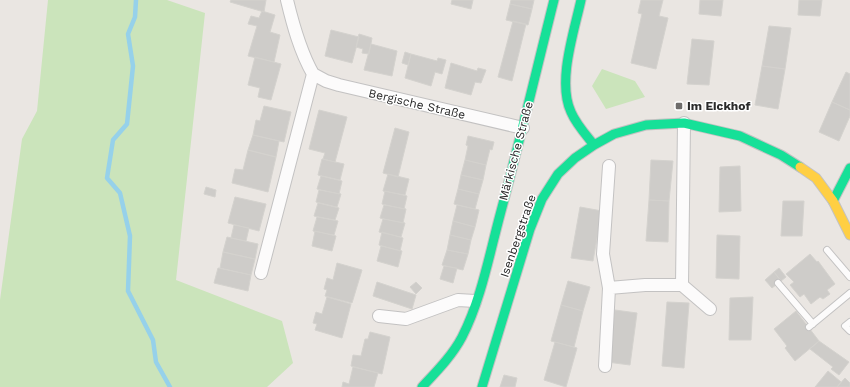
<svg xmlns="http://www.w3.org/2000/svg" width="850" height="387" viewBox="0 0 850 387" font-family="'Work Sans',sans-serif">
<rect width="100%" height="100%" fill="#eae6e2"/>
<path fill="#cbe4bb" d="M48 0H167L205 13 176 280 282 321 293 363 267 387H0V300L22 139 37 111Z
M602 69 635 81 645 97 606 109 592 86Z"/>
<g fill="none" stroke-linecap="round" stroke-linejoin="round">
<path stroke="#96d1ea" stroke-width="4.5" d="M136 0 135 17 128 34 133 66 127 124 113 140 107 178 120 193 130 236 128 291 153 340 156 362 170 387"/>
</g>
<path fill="#ceccc9" stroke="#d4d2ce" d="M231 0H266L264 12 230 2Z
M452 0H473L471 9 451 4Z
M511 0H534L532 9 510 4Z
M641 0H663L659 16 668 18 656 69 631 63 642 14 638 13Z
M700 0H723L721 16 699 14Z
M799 0H822L820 16 798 15Z
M510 4 532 9 528 25 506 20Z
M262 11 275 15 270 32 280 35 274 62 248 56 257 26 248 24 251 16 259 18Z
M513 21 526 24 512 81 498 77Z
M769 26 791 28 785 69 762 66Z
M331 30 359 37 352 63 325 56Z
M359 34 372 38 369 54 362 53 363 49 356 47Z
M692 39 714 41 709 85 687 84Z
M371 44 397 51 392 76 364 70Z
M405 52 411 54 408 65 402 63Z
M411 54 437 61 438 58 446 60 442 74 435 72 431 86 405 78Z
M255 57 281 64 271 100 258 97 260 88 248 85Z
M451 63 477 71 478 68 486 70 481 83 475 82 471 95 445 88Z
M762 66 785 69 778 109 755 105Z
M846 72 850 74V110L832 102Z
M832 102 850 110V116L839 141 819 132Z
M264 106 291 112 284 142 253 135 256 120 260 121Z
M319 110 347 117 335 162 323 159 325 153 309 149Z
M395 128 409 132 398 177 383 173Z
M253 135 279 141 276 157 248 150Z
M468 136 494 142 492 150 490 149 486 165 465 160 468 146 466 145Z
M248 150 276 157 268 192 232 183 235 169 243 170Z
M322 159 344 164 340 180 318 175Z
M465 160 486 165 483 180 461 175Z
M651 160 673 161 669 201 649 200Z
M740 166 741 211 719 212 720 167Z
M388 174 409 179 405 195 383 191Z
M461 175 483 180 479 194 458 189Z
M321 176 342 181 339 194 317 189Z
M206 187 216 190 215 197 204 194Z
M458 189 479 194 475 209 454 204Z
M319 190 341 194 337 207 316 202Z
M385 191 407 196 404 209 382 204Z
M235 197 266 204 259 231 228 223Z
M649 200 669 201 668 242 646 241Z
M783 201H804L802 236H781Z
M318 203 339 208 335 220 314 216Z
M384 205 406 209 403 223 380 218Z
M457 205 479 210 475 227 453 221Z
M580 207 602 211 593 261 571 258Z
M317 217 338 221 334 235 313 231Z
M383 219 405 223 401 237 379 232Z
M453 221 475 227 471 240 450 235Z
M234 225 249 228 246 241 231 238Z
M315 231 336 236 332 251 312 246Z
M382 232 403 238 400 251 379 245Z
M450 235 471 240 468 254 447 250Z
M717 235 740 236 739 279 716 278Z
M227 237 258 244 255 259 223 252Z
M381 246 402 251 398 267 377 261Z
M447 250 468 254 463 270 442 265Z
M223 252 255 259 251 275 220 268Z
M810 254 817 262 818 261 835 284 827 290 830 294 823 299 820 297 811 304 804 294 800 297 790 285 794 282 786 274Z
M337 263 362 270 352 303 325 296 327 290 324 289 327 278 333 280Z
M444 266 457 268 453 283 440 279Z
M218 268 251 275 248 291 214 283Z
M779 268 786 277 781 281 774 272Z
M774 272 781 281 772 288 765 280Z
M568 281 590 287 583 311 561 305Z
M377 282 416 295 412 309 373 296Z
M416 282 422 288 416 294 410 287Z
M327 297 351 304 342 338 315 330 317 324 313 323 316 312 322 314Z
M753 297 751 340H729L730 298Z
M667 302 689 303 684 368 662 366Z
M561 305 583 311 574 347 551 341Z
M615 310 637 313 630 365 607 362Z
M796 311 819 341 795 361 785 348 787 346 774 329Z
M370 332 390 337 382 374 351 366 353 355 361 356 365 339H368Z
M819 341 849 362 839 375 831 369 833 367 810 349Z
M555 342 577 348 566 387 544 380Z
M353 367 378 373 374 387H342L343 382 349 384Z
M828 371 841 382 837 387H815Z
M504 375 517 378 515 387H500Z
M845 378 850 383V387H837Z"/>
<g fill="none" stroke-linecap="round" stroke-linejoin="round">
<g stroke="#c3c2c2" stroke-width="8">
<path id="lane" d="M827 250 850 277
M778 283 813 324
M850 322 845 326 850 331
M809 327 850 293"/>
</g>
<g stroke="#c3c2c2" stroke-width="14">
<path id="street" d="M313 74 326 81 339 85 523 128
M609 166 603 254 609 288 645 285H682L684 123
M261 273 313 74C300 51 293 25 287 0
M682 285 710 309
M379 316 406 319 458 300 475 301
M605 366 609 288"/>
</g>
<g stroke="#c3c2c2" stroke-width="11">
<path id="fast" d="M581 0C574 32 557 82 571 112 576 124 586 135 594 145
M833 201 850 168
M422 387C436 372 452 356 462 337 481 300 489 256 500 215 519 144 536 72 554 0
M482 387 530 229 542 199 558 174 575 158 594 145 614 134 646 125 684 123 740 136 781 155 800 167"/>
</g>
<g stroke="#c3c2c2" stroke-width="11">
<path id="slow" d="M800 167 816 178 833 201 850 235"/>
</g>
<use href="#lane" stroke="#fcfbfb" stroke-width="6"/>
<use href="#street" stroke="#fcfbfb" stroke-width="12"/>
<use href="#fast" stroke="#16e098" stroke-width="9"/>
<use href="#slow" stroke="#ffcf43" stroke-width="9"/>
</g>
<rect fill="#6e6c6b" stroke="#fff" stroke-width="1.5" x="675" y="102" width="8" height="8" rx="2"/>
<g text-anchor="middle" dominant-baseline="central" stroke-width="3" stroke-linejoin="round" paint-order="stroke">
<g font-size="12" fill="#2b2b2b" stroke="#fff">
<text transform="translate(417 104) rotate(13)">Bergische Straße</text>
<text transform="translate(516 151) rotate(-75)">Märkische Straße</text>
<text transform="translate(518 236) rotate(-71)">Isenbergstraße</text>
</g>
<g font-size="12" font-weight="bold" fill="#2b2b2b" stroke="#fff" text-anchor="start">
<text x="687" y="106">Im Eickhof</text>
</g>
</g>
</svg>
